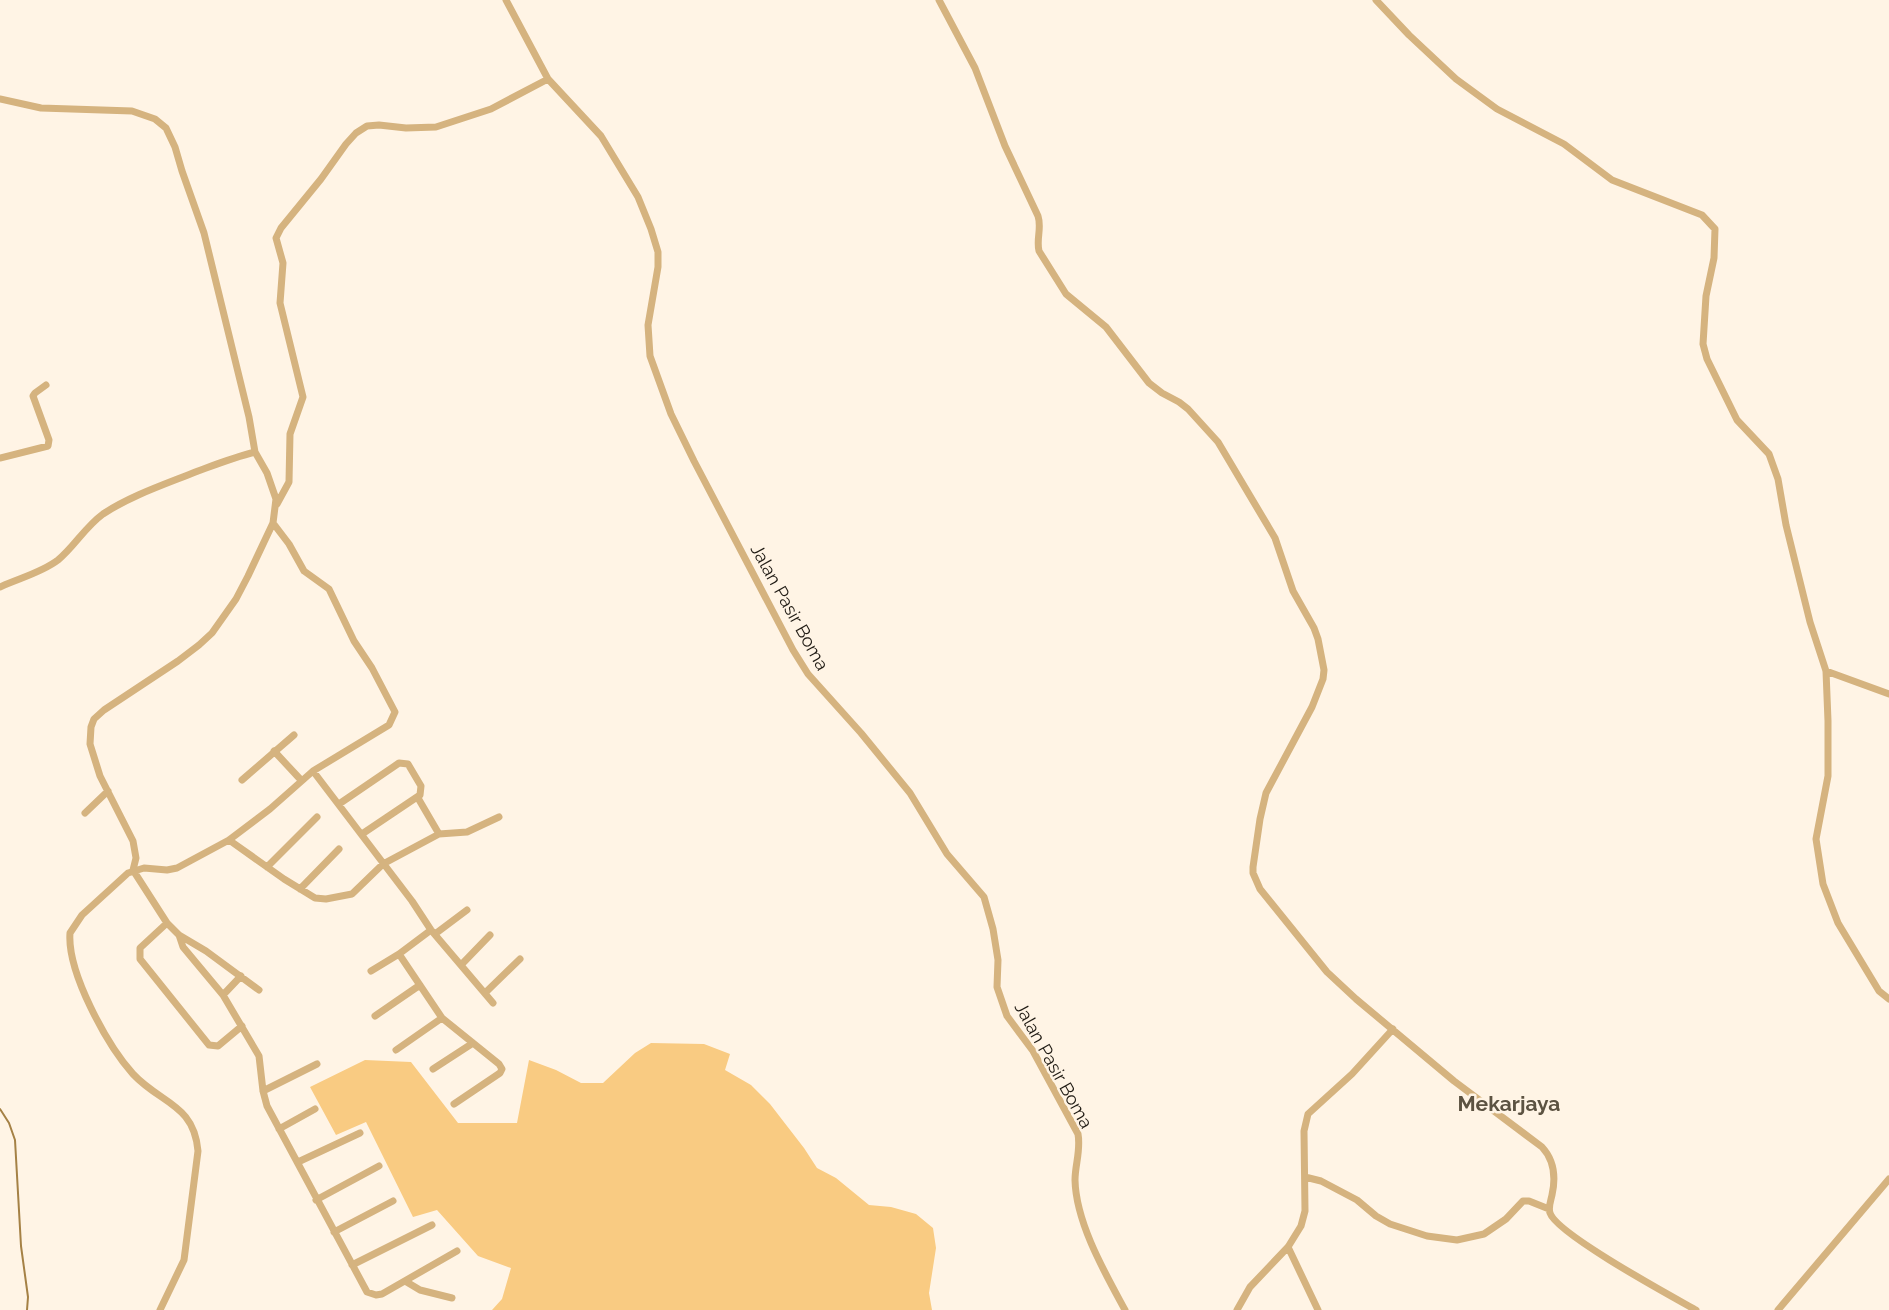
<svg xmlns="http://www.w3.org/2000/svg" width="1889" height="1310" viewBox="0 0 1889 1310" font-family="Raleway,sans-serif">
<rect width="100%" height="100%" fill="#fff4e5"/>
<path fill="#f9cb82" d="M651 1043 704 1044 730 1054 725 1070 751 1085 770 1104 804 1148 817 1168 836 1178 869 1205 891 1207 916 1214 933 1228 936 1248 929 1293 932 1310H492L502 1299 511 1268 478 1256 437 1210 413 1217 366 1122 336 1135 310 1087 365 1060 411 1062 458 1123H517L529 1060 556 1070 581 1083H603L635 1053Z"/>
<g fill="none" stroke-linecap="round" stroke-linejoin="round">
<path stroke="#a58145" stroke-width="2" d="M0 1109 9 1123 15 1140 21 1246 28 1297 27 1310"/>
<path stroke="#d5b37f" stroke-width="7" d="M506 0 548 79 601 136 638 197 651 229 658 252V267L648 325 650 356 671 414 694 461 793 650 808 674 861 733 910 793 947 854 984 897 993 929 998 960 997 987 1007 1016 1033 1051 1078 1134C1081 1150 1075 1165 1075 1180 1076 1223 1105 1273 1125 1310
M939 0 975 68 1005 146 1038 216C1042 228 1036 239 1039 251L1066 294 1106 327 1149 383 1162 393 1179 402 1188 409 1218 442 1275 538 1293 591 1314 628 1318 639 1324 670 1323 679 1312 707 1266 793 1260 819 1253 867V873L1260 889 1327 972 1356 999 1454 1081 1542 1147C1554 1160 1556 1177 1552 1195 1551 1200 1548 1207 1550 1213 1557 1234 1671 1296 1696 1310
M1376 0 1409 35 1456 79 1497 109 1564 144 1612 180 1702 215 1715 229 1714 258 1706 296 1703 344 1707 359 1737 420 1769 454 1778 479 1786 525 1810 622 1826 671 1828 721V776L1816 839 1823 884 1838 923 1879 991 1889 999
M0 99 41 108 132 111 155 119 166 128 175 147 182 171 204 233 249 417 255 452 267 473 276 499 273 523 248 576 236 599 212 633 199 645 178 661 104 710 94 719 91 727 90 744 100 776 133 841 136 858 133 870 167 923 179 935 206 951 259 990
M0 458 48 446 49 440 33 396 35 393 46 385
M277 504 289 482 290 434 303 397 280 303 283 263 276 238 281 228 321 179 346 144 356 133 367 126 379 125 406 128 436 127 491 109 548 79
M0 587C19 578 41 573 58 560 74 547 85 527 103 514 132 495 166 484 198 471 217 464 235 457 255 452
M1826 671 1889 694
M274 751 301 780
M313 771 412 901 431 930 493 1003
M242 780 294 735
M418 798 439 834
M339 804 399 763 408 764 421 786 420 795 362 834
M85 813 108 791
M229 840 284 879 315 898 326 899 352 894 383 864 439 834 467 832 499 817
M267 867 317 817
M300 889 339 849
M167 923 140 948V959L209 1045 218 1046 242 1026
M431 930 399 954 442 1018 499 1064 502 1069 500 1073 454 1104
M435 934 467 910
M179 935 183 947 223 995 259 1056 263 1091 267 1106 367 1292 376 1295 382 1294 457 1251
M462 964 490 935
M371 971 399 954
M485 993 520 959
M223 995 241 976
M375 1016 420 985
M396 1050 442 1018
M433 1069 473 1043
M263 1091 317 1064
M279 1129 315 1109
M298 1162 360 1133
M1305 1177 1321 1181 1357 1200 1376 1216 1390 1224 1427 1236 1457 1240 1484 1234 1506 1219 1523 1201H1529L1549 1209
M316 1200 379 1166
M334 1232 393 1201
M1288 1247 1318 1310
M352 1265 432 1225
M405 1281 420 1290 452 1298
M160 1310 184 1260 198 1151C194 1104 161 1104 133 1074 107 1045 67 972 70 933L82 915 128 873 144 868 167 870 177 868 229 840 270 809 313 771 389 725 395 712 372 668 354 641 329 589 304 571 289 544 273 523
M1237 1310 1250 1287 1288 1247 1301 1226 1305 1211 1304 1131 1308 1114 1352 1074 1393 1029
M1778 1310 1889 1179"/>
</g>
<g text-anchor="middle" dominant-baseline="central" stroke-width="5" stroke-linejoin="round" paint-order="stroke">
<g font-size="18" fill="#1f1a13" stroke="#fff4e5">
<text transform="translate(790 607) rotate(61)">Jalan Pasir Boma</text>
<text transform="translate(1054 1065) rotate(61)">Jalan Pasir Boma</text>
</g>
<g font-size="21" font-weight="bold" fill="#5c5241" stroke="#fff4e5">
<text x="1509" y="1103">Mekarjaya</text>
</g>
</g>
</svg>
